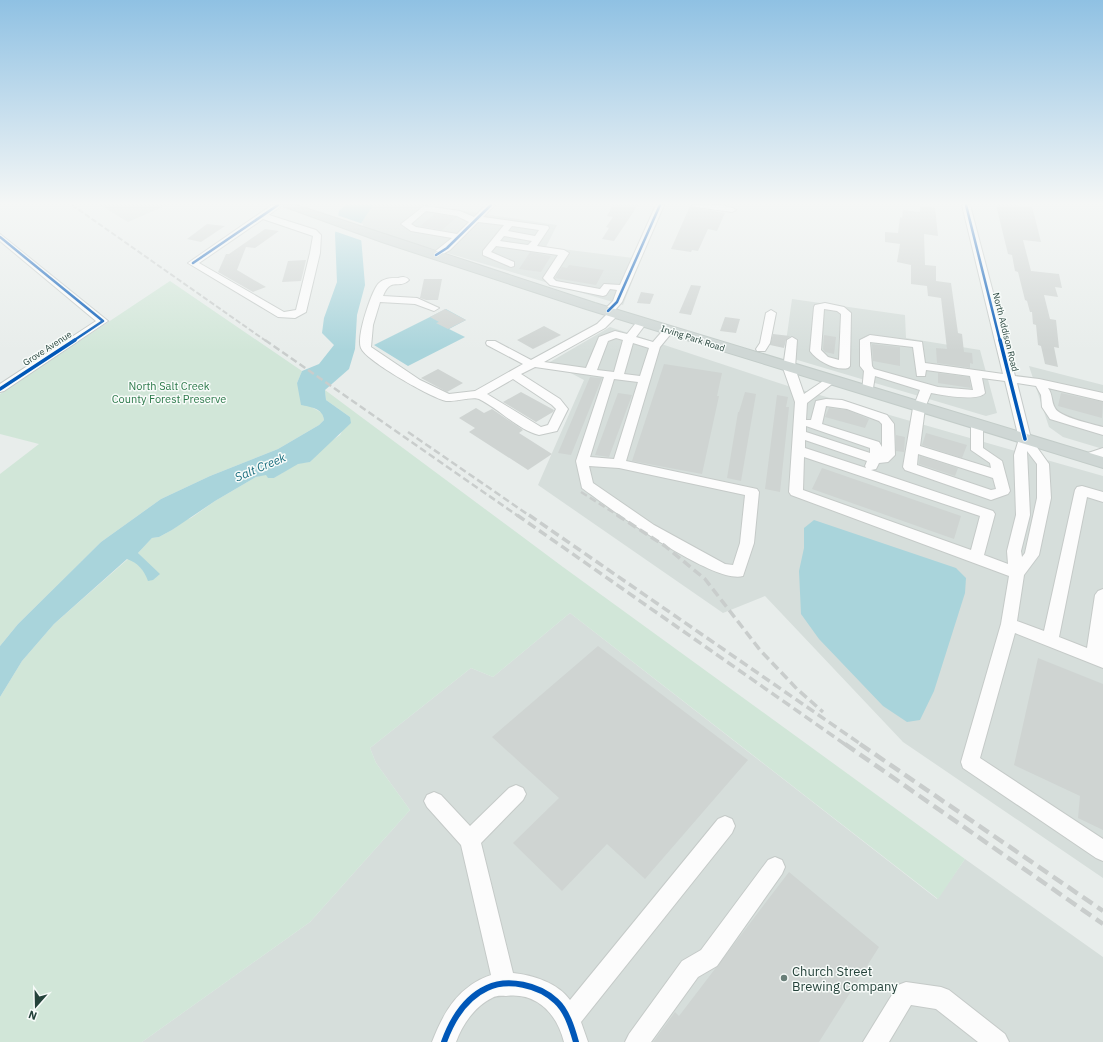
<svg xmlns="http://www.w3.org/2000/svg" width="1103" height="1042" viewBox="0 0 1103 1042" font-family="'IBM Plex Sans',sans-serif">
<rect width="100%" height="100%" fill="#e8edeb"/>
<path fill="#d6dedb" d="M100 205H167L128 222Z
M367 205H425L557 225 546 247 641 259 623 305 356 226Z
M792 299 905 315 906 338 980 350 997 413 986 416 784 356Z
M610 327 788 386 1103 476V878L903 742 765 596 723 613 538 485 584 380 550 362Z
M1029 366 1103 385V449L1063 437 1049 427Z
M570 613 937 899 965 859 1103 957V1042H142L310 922 410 810 376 763 370 748 471 668 493 677Z"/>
<path fill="#d1e6d8" d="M170 281 302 371 297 383C300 389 305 403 312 407 318 412 323 410 324 420L319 425 278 449 210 476 161 499 101 542 18 624 0 646V474L39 444 0 434V394Z
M325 390 563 567 965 859 938 899 570 613 493 677 471 668 370 748 376 763 410 810 310 922 142 1042H0V697L22 661 54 624 128 559 136 562 146 574 159 575 138 553 152 538 159 537 172 530 185 520 191 518 215 501 256 477 266 474 274 478 298 463 310 462 327 444 340 435 350 417 326 400Z"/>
<path fill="#a9d4db" d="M345 205H373L360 225 365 285 357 315 355 349 349 369 325 390 326 400 350 417 351 423 310 462 298 464 274 478H268L266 475 256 477 215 501 172 530 159 537 152 538 138 553 160 574 153 580 148 581C144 570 138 563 127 559L54 624 22 661 0 697V646L18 624 101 542 161 499 210 476 278 449 319 425 324 420C323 408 310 407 301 405L297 383 302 371 319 364 334 345 322 333 324 318 337 282 335 234 339 211Z
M446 309 466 320 449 329 465 337 408 366 374 345Z
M814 520 956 568 966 578 965 593 934 691 920 720 907 722 883 706 819 639 801 614 799 571 804 548V528Z"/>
<path fill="#e8edeb" d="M337 215 363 224V241L334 231Z"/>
<path fill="#cfd4d2" d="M613 205H638L614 241 602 239 609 228 606 227 613 217 607 216Z
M996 205 1032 206 1041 242 1023 240 1031 271 1059 274 1062 288 1055 287 1058 297 1044 295 1050 319 1056 320 1059 348 1054 347 1058 367 1045 364 1041 346 1038 345 1036 325 1033 324 1032 312H1030L1027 301 1025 300 1018 272 1015 271 1012 255 1008 254Z
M690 206 696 208 725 213 717 231 708 229 698 251 692 250 691 252 671 249Z
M920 206 935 208 938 236 924 234 925 265 936 266V281L951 283 958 333 962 334 964 352 972 353 973 364 970 363V368L937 363 936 348 947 349 941 298 928 296 927 286 911 284V265L897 262 900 244 885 242V232L898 233 900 217 902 218 903 210 920 212Z
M435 214 457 217 442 230 420 226Z
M207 224 225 226 201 242 187 239Z
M265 229 279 231 255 248 246 247 237 270 266 287 253 292 218 272 226 254H229Z
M530 252 551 256 541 272 519 269Z
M306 260 301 281 282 282 288 261Z
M569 265 604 270 596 285 555 278 562 267 567 268Z
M424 279H442L438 300H426L420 298Z
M691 285 701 286 691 315 679 313Z
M641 292 654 294 650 304 637 303Z
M445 309 466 320 448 329 436 323 439 322 430 317Z
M725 317 740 319 736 333 720 331Z
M544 326 561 335 533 349 517 340Z
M773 334 790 336 786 340 784 348 770 345Z
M824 335 836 337 834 354 825 352 823 349Z
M872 344 900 347V366L873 361Z
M664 364 722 373 717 396H719L702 474 632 461Z
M438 369 463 383 447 392 421 378Z
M938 373 969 377 971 388 938 383Z
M590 377 602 378 571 455 558 453Z
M521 392 554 410 553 412 536 422 503 402Z
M745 392 756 394 741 481 727 478 738 412H739Z
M618 393 632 395 609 457 595 455Z
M1061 393 1103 402 1102 418 1058 406Z
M777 395 788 397 786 407H789L780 492 765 489Z
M476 408 484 413 492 409 523 430 519 433 552 454 528 470 469 432 475 428 459 418Z
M829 408 847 410 869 419 865 428 825 417Z
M926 433 967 445 962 458 922 445Z
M896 435 905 437 904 452 896 451Z
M920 456 958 468 955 476 919 464Z
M822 468 961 516 954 539 812 489Z
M598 646 748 760 645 879 607 844 562 891 513 843 559 798 492 737Z
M1038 658 1103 684V830L1078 818 1080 796 1014 765Z
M789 872 879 947 819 1042H653L675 1012 679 1016Z"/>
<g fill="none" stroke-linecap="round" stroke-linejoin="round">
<g stroke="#c5cac8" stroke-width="2">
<path id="minor" d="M272 205H282L269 215 316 230 321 235 320 253 306 312 295 318 278 317 188 263ZM263 219 313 236 310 253 296 310 284 312 199 263Z
M486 205H495L483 217 548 226 549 228 537 246 564 250 569 253 553 278 556 281 600 289 604 284 620 285 656 205H664L622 302 615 310 619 313 618 315 605 328 544 362 586 368 599 337 615 331 627 334 639 319H647L648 321 636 337 653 342 665 328H673L674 330 660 347 626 461 757 489 759 492 754 543 743 576C714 585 609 508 582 488L576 461 604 377 535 367 521 374 560 399 568 409 557 431 539 435C518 430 498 408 479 399 473 396 455 402 446 401 432 398 366 361 361 348 356 337 371 293 378 284 384 278 390 278 398 278 402 277 406 276 409 280 399 290 391 276 383 296L417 298 439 308 434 311 415 304 380 302 373 325 371 347 420 380 449 394 475 391 523 364 487 345 486 343 487 341H495L531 360 597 324 607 314 603 311 613 301 617 290 610 289 606 295 603 296 550 285 543 278 558 255 496 246 491 252 514 262V266L511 267 483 255V251L504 225 478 222 450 250 436 258 431 255 433 253 452 238 411 231 401 224 424 206 460 211 474 217ZM426 211 457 216 469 222 457 234 416 227 411 224ZM512 226 539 230 535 236 508 231ZM504 236 532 241 528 245 500 241ZM616 338 623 340 614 372 597 370 608 341ZM633 343 649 348 640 376 624 374ZM513 379 552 405 556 409 548 425 541 427 487 394ZM614 379 638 382 614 459 590 457ZM589 466 619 468 745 495 740 543 733 565 725 564 654 525 593 483Z
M692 205C703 205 728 203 736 210L732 212 696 207Z
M962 205H970L1015 376 1039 379 1103 393V401L1048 388C1053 395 1051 401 1055 408 1059 417 1092 424 1103 427V435L1050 419 1042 407 1041 395 1036 386 1017 383 1031 439 1049 464 1051 498 1039 555 1024 575 1017 621 1044 631 1075 490 1077 487 1082 486 1103 492V502L1087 497 1059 637 1087 648 1095 595 1098 591 1103 589V668L1015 633 980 758 1103 839V861L1096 858 963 768 961 762 1001 624 1009 576 791 495 789 492 795 402 783 368 787 340 792 337 797 340 795 368 804 394 826 379H834L836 381 807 403 806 420H811L816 401 826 399 842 400 887 415 894 424 895 455 888 462 879 463 876 469 871 470 993 511 995 514 984 555 1008 564 1007 551 1016 515 1014 455 1019 439 1005 381 982 378 985 393C978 402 942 395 931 393L925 408 920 446 991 468 990 463 971 450V425L973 422H981L983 425V448L1002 461 1010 491 1008 494 991 500 905 470 903 467 913 408 920 390 875 376 872 394 868 395 862 392 864 371 860 366V340L870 335 922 342 925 363 1003 374ZM870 342 913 347 917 376H925L926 370 970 376 973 390 938 387 874 369 872 366ZM826 406 847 409 879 421 882 424V447L879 442 822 424ZM806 426 870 448V453L806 432ZM805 440 867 461 865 466 866 468 805 448ZM1027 451 1037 464V498L1025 553 1022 557 1021 551 1030 515ZM918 454 993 478 996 489 991 490 917 465ZM804 457 980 516 971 550 803 490Z
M0 234 108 321 4 391 0 392V384L96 321 0 241Z
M825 303 844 307 851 313 850 366 848 368C836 371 817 361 810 351L814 307 815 305ZM824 309 837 311 841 314 839 360 828 357 821 350Z
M771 310 776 313 770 343 765 351H757L756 349 760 343 766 313Z
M1103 448V457L1087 462 1082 461 1081 458 1082 455Z
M516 785 523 788 526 794 523 800 481 843 513 973C533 975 558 983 570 1000L718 819 725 816 732 819 735 826 732 833 581 1022 588 1042H564C557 1014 537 992 506 996 502 996 497 995 492 998 475 1006 462 1025 456 1042H432C444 1011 459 986 491 975L461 845 427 807 424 801 427 795 434 792 441 795 470 826 509 788Z
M775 857 782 860 785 867 782 874 717 966 698 977 651 1042H625L629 1034 682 961 701 950 768 860Z
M906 982 941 987 949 990 1005 1034 1009 1042H978L936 1009 911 1005 889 1042H863L898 985Z"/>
</g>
<g stroke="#c3ccc9" stroke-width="2">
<path id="major" d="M280 205H296L595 303 1103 457V468L586 309 382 242Z"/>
</g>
<use href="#minor" fill="#fcfcfc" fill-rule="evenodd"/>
<use href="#major" fill="#cfd7d5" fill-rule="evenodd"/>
<path stroke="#c9cdcc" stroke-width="2" stroke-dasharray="5.5 2.5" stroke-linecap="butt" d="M72 205 266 341"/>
<path stroke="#c9cdcc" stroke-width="2.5" stroke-dasharray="7 3.5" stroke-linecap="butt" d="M265 340 518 516
M408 432 530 516
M581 492 619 516"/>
<path stroke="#c9cdcc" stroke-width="3.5" stroke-dasharray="9 4.5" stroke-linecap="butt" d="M517 515 846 745
M529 515 862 745
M617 515 665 546 705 579 760 650 797 689 823 712"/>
<path stroke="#c9cdcc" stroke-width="4.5" stroke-dasharray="12 6" stroke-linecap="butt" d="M845 744 1103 924
M860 744 1103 911"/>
<g stroke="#f7fbf9" stroke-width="4">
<path id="cycleway-far2" d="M966 205 1000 341
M0 237 103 321 73 341
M436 255 447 248 491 205
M193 263 278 205
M608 311 617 302 660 205"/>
</g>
<g stroke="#f7fbf9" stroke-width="5.5">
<path id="cycleway-far1" d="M1000 340 1025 439
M0 389 75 340"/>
</g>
<g stroke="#f7fbf9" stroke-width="8">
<path id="cycleway" d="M444 1042C452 1020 465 998 487 988 508 978 539 985 556 1001 567 1011 572 1028 576 1042"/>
</g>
<use href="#cycleway-far2" stroke="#0057b8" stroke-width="2.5"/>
<use href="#cycleway-far1" stroke="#0057b8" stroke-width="3.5"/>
<use href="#cycleway" stroke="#0057b8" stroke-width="6"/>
</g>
<linearGradient id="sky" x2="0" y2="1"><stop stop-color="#8fc1e3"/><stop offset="0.58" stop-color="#f5f7f6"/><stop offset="1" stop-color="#f5f7f6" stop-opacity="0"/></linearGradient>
<rect width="1103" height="351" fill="url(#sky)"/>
<circle fill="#697e78" stroke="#f7fbf9" stroke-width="1.5" cx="784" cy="978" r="4"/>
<g text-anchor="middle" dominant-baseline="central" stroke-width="3" stroke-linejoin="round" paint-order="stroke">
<g font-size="9" fill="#24423a" stroke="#f7fbf9">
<text transform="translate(1006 332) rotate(76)">North Addison Road</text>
<text transform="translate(693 338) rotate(18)">Irving Park Road</text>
<text transform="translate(47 348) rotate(-33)">Grove Avenue</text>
</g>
<g font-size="11" fill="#2d7a4b" stroke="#f7fbf9">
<text x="169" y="386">North Salt Creek<tspan x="169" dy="13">County Forest Preserve</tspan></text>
</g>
<g font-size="12" font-style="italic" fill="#1c6f80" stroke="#f7fbf9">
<text transform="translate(260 467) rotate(-23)">Salt Creek</text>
</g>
<g font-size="13" fill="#24423a" stroke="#f7fbf9" text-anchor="start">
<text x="792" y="971">Church Street<tspan x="792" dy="15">Brewing Company</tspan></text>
</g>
</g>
<g transform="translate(36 1006) rotate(200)" stroke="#f7fbf9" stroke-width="3" paint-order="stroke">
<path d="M0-3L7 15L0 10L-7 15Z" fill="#24423a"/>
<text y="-6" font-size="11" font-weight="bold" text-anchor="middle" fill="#24423a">N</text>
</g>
</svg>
